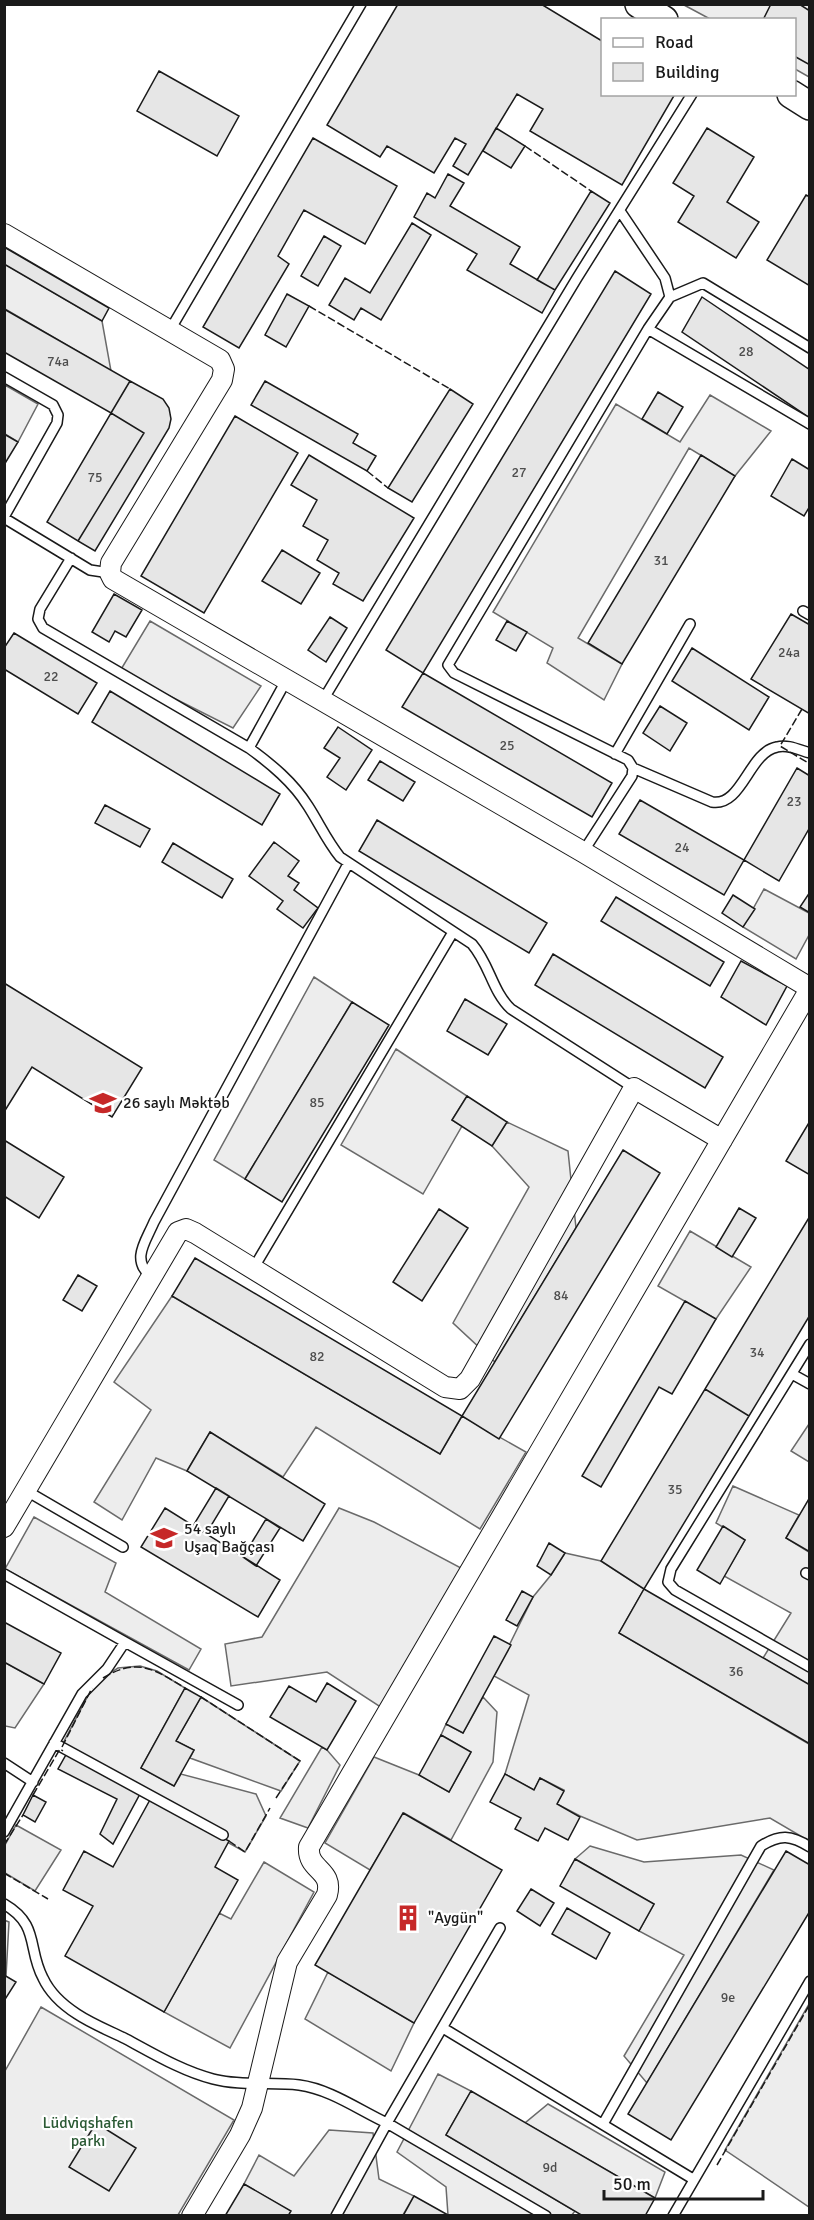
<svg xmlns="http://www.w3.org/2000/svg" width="814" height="2220" viewBox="0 0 814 2220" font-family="Signika,sans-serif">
<rect width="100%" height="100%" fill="#fff"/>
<path fill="#ededed" stroke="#6a6a6a" stroke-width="1.5" d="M684 5H809V77L795 69 794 20 710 19Z
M5 264 102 321 111 371 5 309Z
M5 385 38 404 18 442 5 434Z
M710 395 771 431 735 476 689 448 578 638 622 664 604 700 547 663 553 648 493 612 616 404 680 442Z
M150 621 261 686 233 728 120 671Z
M764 889 809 913V935L796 959 743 927Z
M314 977 352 1002 245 1179 214 1160Z
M396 1049 467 1096 452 1120 462 1126 423 1194 341 1145Z
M507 1122 568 1151 576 1228 495 1362 453 1323 529 1187 492 1146Z
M690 1231 751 1267 716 1319 658 1286Z
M172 1296 440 1454 462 1416 526 1452 480 1529 316 1427 283 1477 210 1432 187 1471 156 1458 122 1520 94 1502 151 1410 114 1382Z
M809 1424V1462L791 1451Z
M733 1486 799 1515 786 1538 809 1552V1685L763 1658 791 1613 724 1576 745 1540 716 1523Z
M339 1508 374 1522 461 1568 382 1708 327 1672 231 1686 225 1644 262 1637Z
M34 1517 116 1563 105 1592 201 1649 189 1670 5 1569Z
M565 1553 601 1561 644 1589 619 1633 809 1744V1841L770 1818 637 1840 580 1816 557 1804 564 1790 540 1778 534 1790 505 1774 529 1695 494 1676 533 1597 551 1575Z
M4 1662 44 1684 15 1728 5 1726Z
M140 1666 157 1671 185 1688 141 1768 174 1786 181 1774 256 1794 266 1816 245 1852 60 1749 91 1690 102 1678 118 1668Z
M201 1697 300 1761 281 1791 190 1758 194 1750 176 1741Z
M483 1697 497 1712 493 1762 451 1840 404 1813 370 1870 325 1843 374 1757 419 1775 449 1792 471 1752 441 1735 446 1724 463 1733Z
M322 1747 327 1750 340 1765 308 1828 280 1818Z
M16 1825 61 1850 35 1891 5 1873V1845Z
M590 1846 644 1862 741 1855 774 1870 647 2083 624 2056 684 1955 639 1931 654 1904 575 1859Z
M264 1862 314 1892 230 2048 164 2012 219 1913 231 1919Z
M4 1920 9 1922 6 1976 4 1975Z
M328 1972 414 2023 391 2071 305 2019Z
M809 2004V2207L725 2150Z
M41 2007 234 2120 178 2215 5 2216V2071Z
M438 2074 471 2091 446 2135 575 2211 571 2216 448 2215 446 2187 397 2152Z
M548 2104 665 2172 655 2198 525 2123Z
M329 2130 373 2133 379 2179 414 2196 403 2215H288L290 2211 244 2184 259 2155 294 2176Z"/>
<path fill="#e6e6e6" stroke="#1a1a1a" stroke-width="1.5" d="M398 4H541L602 41V94H675L622 185 530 131 543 109 517 94 468 175 453 166 466 144 455 138 434 173 387 146 380 157 327 125Z
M771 4H799L810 11V65L794 56V20H763Z
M159 71 239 116 217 156 137 111Z
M496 128 525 146 511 168 483 151Z
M707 128 754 157 727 202 759 222 736 258 678 222 694 196 673 183Z
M313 138 397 186 365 244 304 210 278 256 289 264 239 348 203 327Z
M448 174 464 183 450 206 520 247 510 264 555 290 542 313 467 270 477 254 414 217 427 193 435 198Z
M591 191 610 203 555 290 537 280Z
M806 195 810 197V286L767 260Z
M412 223 431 235 381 320 361 308 354 320 329 305 345 278 370 293Z
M324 236 341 246 318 286 301 276Z
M4 247 109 308 102 321 4 264Z
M615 271 651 294 423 673 386 650Z
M287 294 309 306 286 347 265 335Z
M702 297 810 370V418L682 332Z
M4 309 130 381 111 413 4 352Z
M130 381 163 399 169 408 171 419 169 428 95 551 78 541 144 433 111 413Z
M265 381 358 434 353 443 376 456 367 471 251 405Z
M450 389 473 404 412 502 388 488Z
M658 392 683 407 667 434 642 419Z
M111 413 144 433 78 541 47 522Z
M235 416 298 453 204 613 141 576Z
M4 434 18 442 4 465Z
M309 455 414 518 363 601 333 584 339 573 317 560 328 540 303 526 317 500 291 485Z
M701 455 735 476 622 664 588 643Z
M792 459 810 470V506L804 516 771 496Z
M282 550 320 573 301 604 262 581Z
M114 594 142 610 126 637 115 631 109 642 92 632Z
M791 614 810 625V714L751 679Z
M330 617 347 628 326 662 308 650Z
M507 621 527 632 516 651 496 640Z
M14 633 97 683 78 714 4 669V648Z
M692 648 769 697 749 730 672 681Z
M423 673 612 783 592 817 402 707Z
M110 691 280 794 262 825 92 722Z
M660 706 687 723 670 751 643 733Z
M338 727 372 750 346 790 327 777 340 758 324 748Z
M380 761 415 782 403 801 368 780Z
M797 768 810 776V827L779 881 744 860Z
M640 800 744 860 724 895 619 834Z
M105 805 150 829 140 847 95 823Z
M377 820 547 923 529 953 359 851Z
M274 842 299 861 288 876 299 883 294 890 318 908 303 928 277 909 283 901 249 876Z
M173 843 233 879 222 898 162 862Z
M810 892V913L800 907Z
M733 895 755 909 743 927 722 913Z
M616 897 724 962 710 986 601 921Z
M553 954 723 1057 705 1088 535 985Z
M741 961 787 986 766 1025 721 997Z
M4 983 142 1068 112 1117 32 1067 4 1112Z
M465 999 507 1024 488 1055 447 1031Z
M352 1002 389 1025 282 1202 245 1179Z
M467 1096 507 1122 492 1146 452 1120Z
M810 1121V1175L786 1161Z
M4 1140 64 1177 39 1218 4 1196Z
M623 1150 660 1173 499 1439 462 1416Z
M739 1208 756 1218 732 1257 716 1247Z
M439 1209 468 1228 422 1301 393 1282Z
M810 1216V1315L749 1416 705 1389Z
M195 1258 462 1416 440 1454 172 1296Z
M78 1275 97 1286 82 1311 63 1300Z
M685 1301 716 1319 672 1394 659 1387 601 1487 582 1476Z
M705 1389 749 1416 644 1589 601 1561Z
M210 1432 325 1504 303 1541 187 1471Z
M216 1488 229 1496 206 1534 193 1526Z
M810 1497V1552L786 1538Z
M165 1508 280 1580 258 1617 141 1547Z
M266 1519 280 1528 256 1566 243 1557Z
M723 1526 745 1540 720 1584 697 1570Z
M549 1543 565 1553 551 1575 537 1566Z
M644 1589 810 1685V1744L619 1633Z
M522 1591 533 1597 517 1626 506 1620Z
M4 1622 61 1653 44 1684 4 1662Z
M494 1636 511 1645 463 1733 446 1724Z
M327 1683 356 1701 327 1750 270 1717 289 1686 316 1702Z
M185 1688 201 1697 176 1741 194 1750 174 1786 141 1768Z
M441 1735 471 1752 449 1792 419 1775Z
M67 1753 141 1792 113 1844 100 1834 117 1799 58 1769Z
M505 1774 534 1790 540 1778 564 1791 557 1804 580 1817 568 1840 545 1828 538 1841 515 1829 521 1818 490 1802Z
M33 1795 46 1802 35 1822 23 1815Z
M151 1798 229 1841 215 1867 238 1880 164 2012 65 1956 93 1906 63 1890 84 1851 113 1867Z
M403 1813 502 1870 414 2023 315 1965Z
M786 1851 810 1865V1911L671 2140 628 2114Z
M575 1859 654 1904 639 1931 560 1886Z
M531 1889 554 1903 540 1926 517 1911Z
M567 1908 610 1933 596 1959 552 1934Z
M4 1975 16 1982 4 2001Z
M471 2091 655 2198 645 2216H583L446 2135Z
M96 2123 136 2148 109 2191 69 2167Z
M244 2184 291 2211 288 2216H225Z
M414 2196 448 2215V2216H403Z"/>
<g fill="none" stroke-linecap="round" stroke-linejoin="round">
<g stroke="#1a1a1a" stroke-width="12">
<path id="lane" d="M670 297 703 283 810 348
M648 329 810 424
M170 330 361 4
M4 377 53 405 58 415 57 423 4 517
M4 518 90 570 110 573
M71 558 40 609 38 619 43 628 249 748C271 764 293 782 308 806 319 823 327 841 340 857L472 944C490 965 492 991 511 1009L634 1088
M803 611 810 615
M323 700 577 278 692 94
M249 748 287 679
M615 754 690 624
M633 768 712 802C742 807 749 752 777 747 788 744 799 750 810 753
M583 852 632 776 633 768 628 760 454 673 448 665 648 329 670 297 665 278 620 211
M253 1269 453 932
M151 1277C131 1259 145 1243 154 1222L348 864
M810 1344 671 1569 668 1582 675 1590 810 1667
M792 1374 810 1384
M25 1490 123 1547
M806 1573 810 1575
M4 1574 125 1642
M54 1743 223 1835
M4 1763 33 1782
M4 1832 82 1694 107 1669 125 1642 238 1705
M4 1904C40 1925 27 1948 43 1978 50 1993 63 2005 77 2014 92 2024 110 2031 126 2039 154 2054 182 2071 213 2079 238 2086 272 2082 299 2085 330 2089 359 2110 387 2123L500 1928
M443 2028 693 2179
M603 2124 761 1846C780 1834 791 1835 810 1847
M336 2216 387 2123 546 2216
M673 2216 810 1981"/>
</g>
<g stroke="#1a1a1a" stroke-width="22">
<path id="street" d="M4 234 220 360 224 369 222 380 111 563 110 573 113 579 583 852 810 988
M4 1527 178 1232 186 1229 195 1233 445 1387 460 1389 470 1379 634 1088 722 1140
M192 2216 240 2135 252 2108 287 1962 327 1895C334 1869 307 1871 309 1847L810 989"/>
</g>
<g stroke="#1a1a1a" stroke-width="30">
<path id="secondary" d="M639 4 664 20
M791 94 810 106"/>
</g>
<use href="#lane" stroke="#fff" stroke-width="9"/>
<use href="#street" stroke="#fff" stroke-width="20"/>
<use href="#secondary" stroke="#fff" stroke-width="27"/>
<path stroke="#1a1a1a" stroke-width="1.5" stroke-dasharray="8 3" stroke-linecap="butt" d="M525 146 591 191
M309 306 450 389
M367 471 388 488
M802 709 780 746 810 764
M103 1678C137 1657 154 1669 185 1688
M201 1697 300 1761 276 1798
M62 1747 92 1688
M33 1795 60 1749 63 1751
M229 1841 245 1852 270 1808
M4 1845 23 1815
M4 1873 48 1899
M717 2165 810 2004"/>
</g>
<defs>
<g id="school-bare" transform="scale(2.07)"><path d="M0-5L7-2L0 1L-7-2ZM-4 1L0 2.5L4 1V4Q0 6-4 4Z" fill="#c62828" stroke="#fff" stroke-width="2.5" paint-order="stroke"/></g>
<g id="building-bare" transform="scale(2.07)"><path d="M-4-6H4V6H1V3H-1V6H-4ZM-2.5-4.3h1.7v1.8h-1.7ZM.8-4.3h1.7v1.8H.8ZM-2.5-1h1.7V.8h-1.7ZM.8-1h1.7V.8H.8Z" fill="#c62828" stroke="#fff" stroke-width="2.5" paint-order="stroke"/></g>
</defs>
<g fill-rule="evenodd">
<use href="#school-bare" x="103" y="1103"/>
<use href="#school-bare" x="164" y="1538"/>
<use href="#building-bare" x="408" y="1918"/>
</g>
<g text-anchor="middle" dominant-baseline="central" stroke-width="4.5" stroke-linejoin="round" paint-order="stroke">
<g font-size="14" fill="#4d4d4d">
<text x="746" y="351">28</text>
<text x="58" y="361">74a</text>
<text x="519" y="472">27</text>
<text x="95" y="477">75</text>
<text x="661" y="560">31</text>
<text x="789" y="652">24a</text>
<text x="51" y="676">22</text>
<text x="507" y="745">25</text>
<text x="794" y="801">23</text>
<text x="682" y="847">24</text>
<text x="317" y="1102">85</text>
<text x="561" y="1295">84</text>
<text x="757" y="1352">34</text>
<text x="317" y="1356">82</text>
<text x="675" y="1489">35</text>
<text x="736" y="1671">36</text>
<text x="728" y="1997">9e</text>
<text x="550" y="2167">9d</text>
</g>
<g font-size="16" fill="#1a1a1a" stroke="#fff" text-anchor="start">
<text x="123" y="1103">26 saylı Məktəb</text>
<text x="184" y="1529">54 saylı<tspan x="184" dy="18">Uşaq Bağçası</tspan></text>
<text x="428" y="1918">"Aygün"</text>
</g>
<g font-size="16" fill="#2b5a34" stroke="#fff">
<text x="88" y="2123">Lüdviqshafen<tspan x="88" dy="18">parkı</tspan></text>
</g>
</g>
<rect width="814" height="2220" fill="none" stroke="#1a1a1a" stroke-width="12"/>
<rect x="601" y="18" width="195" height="78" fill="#ffffff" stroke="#a3a3a3" stroke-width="1.5"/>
<rect x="613" y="38" width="30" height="9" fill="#ffffff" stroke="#a3a3a3" stroke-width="1.5"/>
<text x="655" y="48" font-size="18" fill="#1a1a1a">Road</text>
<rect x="613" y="63" width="30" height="18" fill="#e6e6e6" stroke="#a3a3a3" stroke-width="1.5"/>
<text x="655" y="78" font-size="18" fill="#1a1a1a">Building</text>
<path d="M604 2190v9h159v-9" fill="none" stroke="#1a1a1a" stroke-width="3"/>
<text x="613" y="2190" font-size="18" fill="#1a1a1a" stroke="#ffffff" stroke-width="4.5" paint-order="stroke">50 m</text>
</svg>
